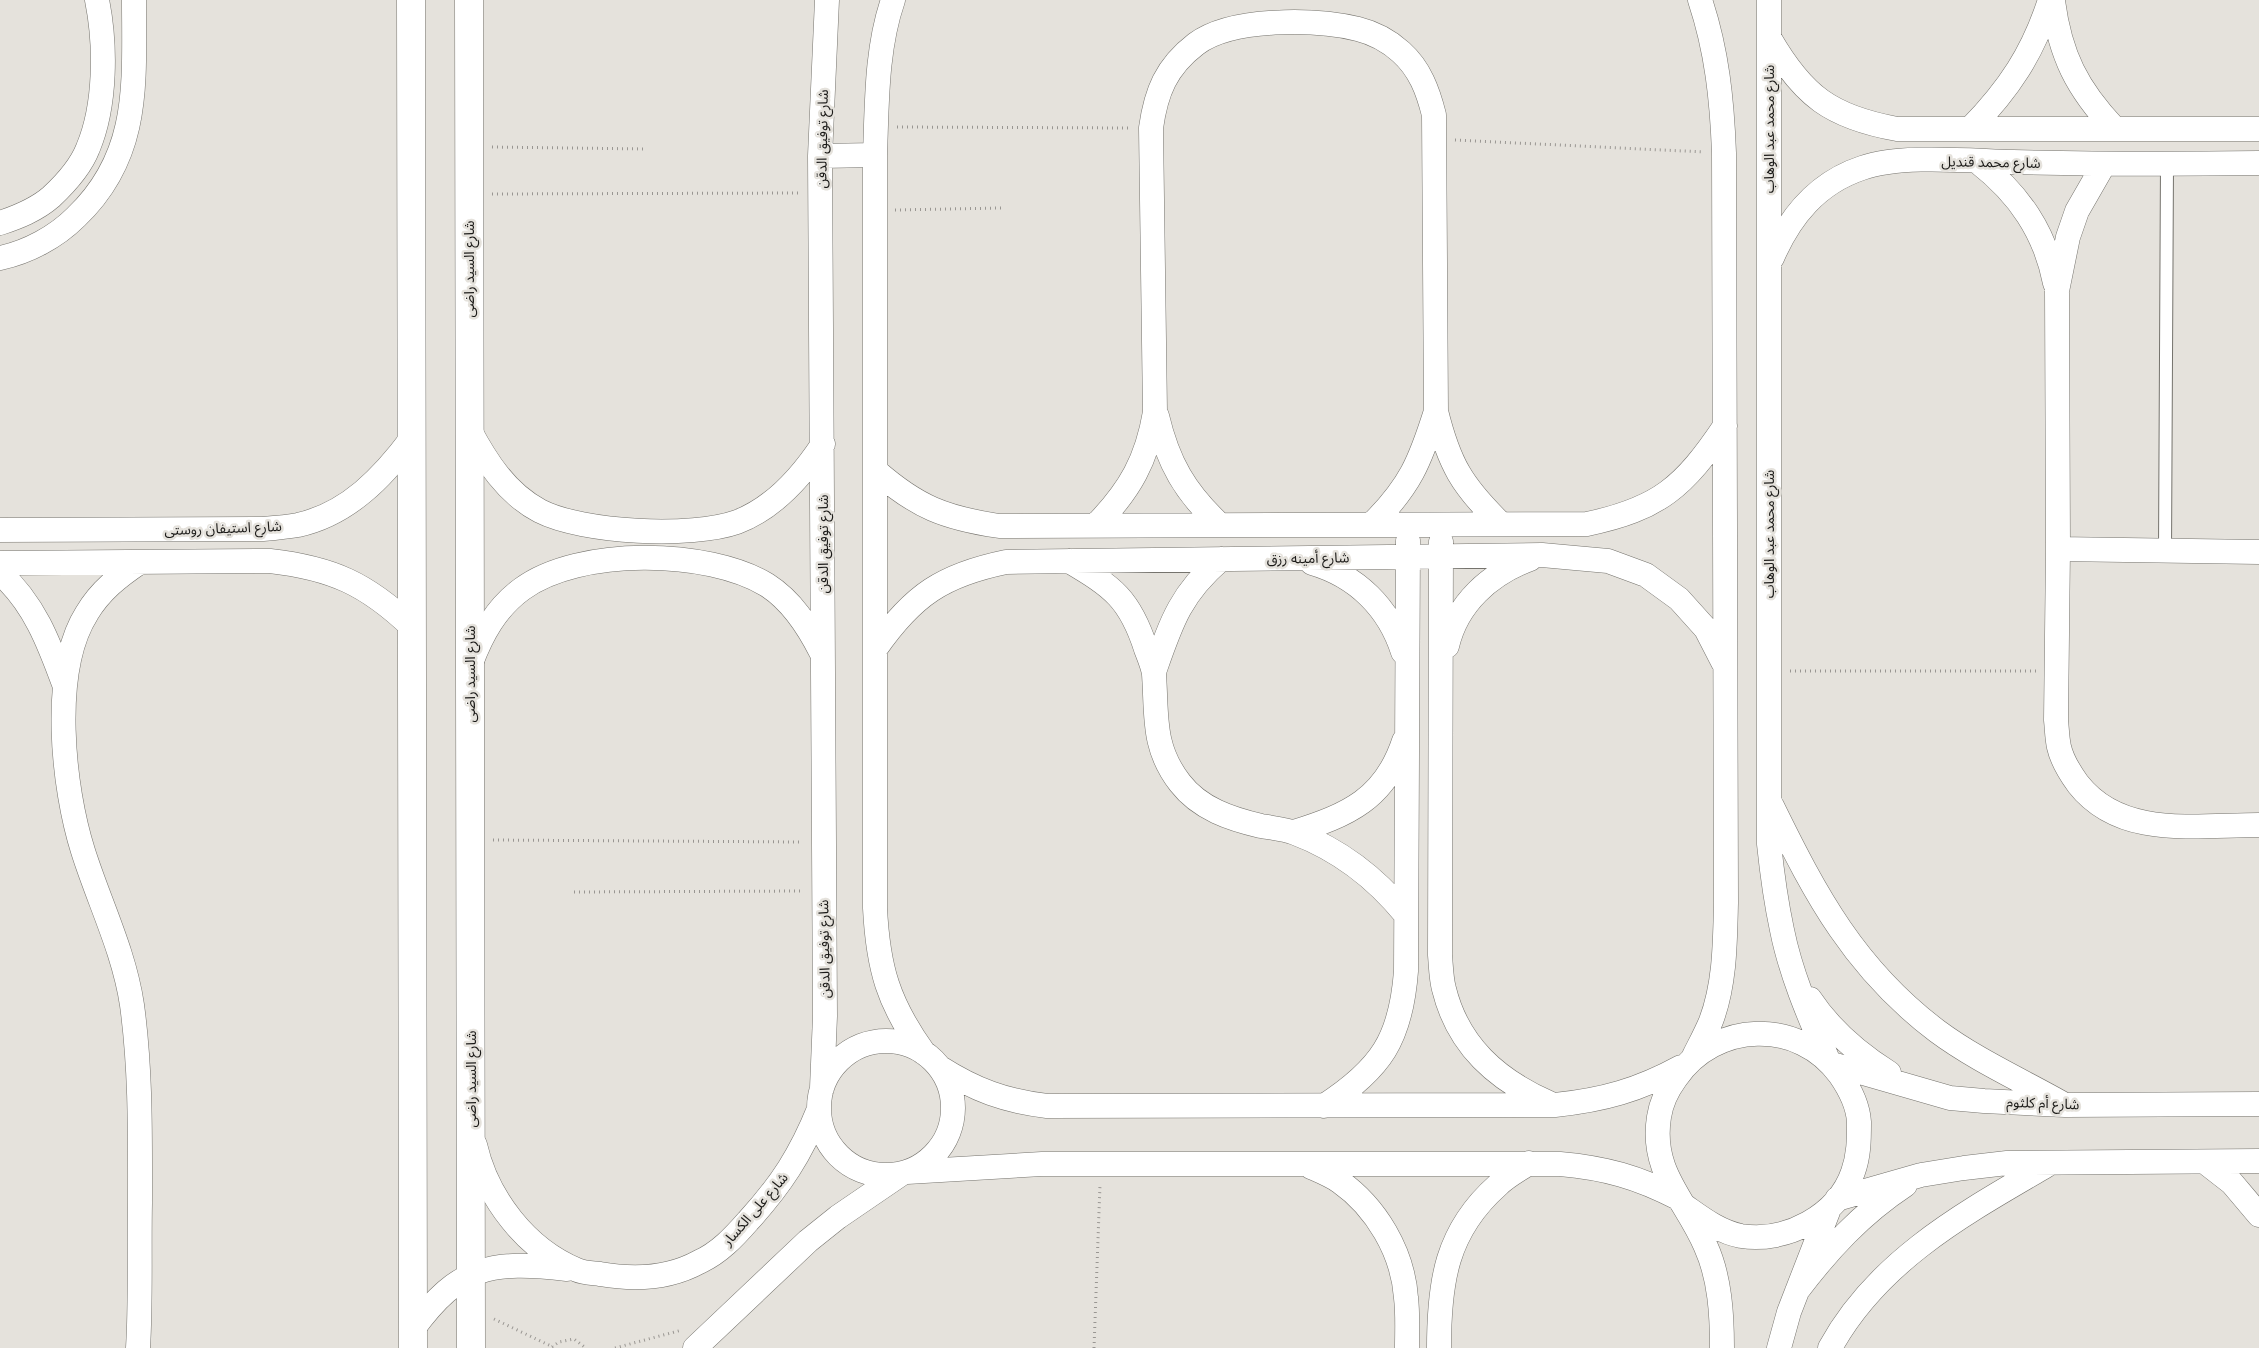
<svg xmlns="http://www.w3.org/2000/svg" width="2259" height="1348" viewBox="0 0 2259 1348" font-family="Raleway,'Noto Sans Arabic',sans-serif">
<rect width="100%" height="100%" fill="#e5e2dc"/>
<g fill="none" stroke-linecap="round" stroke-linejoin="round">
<g stroke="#75736d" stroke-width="14">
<path id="service" d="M2165 551 2167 164"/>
</g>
<g stroke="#75736d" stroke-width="25">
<path id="minor" d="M893 0C876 49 877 104 875 155V908C878 968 888 1003 924 1053
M1769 0V844C1772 873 1776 902 1782 930 1791 975 1810 1018 1828 1060
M2053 1C2060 55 2077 89 2115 129
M1770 39C1803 96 1831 117 1897 129H2259
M1970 129C2009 89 2033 53 2050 0
M820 156 875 155
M1978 162C2019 194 2045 232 2055 283
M2104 164 2077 211 2068 237 2057 291 2058 549 2056 720C2057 729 2057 738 2059 747 2062 760 2070 773 2078 784 2121 839 2196 825 2259 825
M0 223C18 217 36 210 51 197 65 184 81 166 88 148 106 105 106 45 97 0
M0 258C28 252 56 237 76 217 141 155 134 83 134 0
M1772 258C1790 216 1817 183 1862 168 1902 154 1971 161 2013 162 2095 164 2177 164 2259 163
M1157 416C1168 463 1185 492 1220 525
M469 429C486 461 506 493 540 511 583 533 692 538 737 522 774 508 802 476 823 444
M876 471C917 507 945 518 999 526L1587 524C1659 509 1684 487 1725 426
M1372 524C1410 486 1420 462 1436 411
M1096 525C1130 490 1147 460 1155 412L1151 128C1156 92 1166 67 1196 44 1232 17 1316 19 1358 29 1374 33 1390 42 1401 52 1420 69 1428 91 1434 115L1436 411C1449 464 1462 486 1501 524
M0 530 263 529C275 528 287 527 298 525 348 514 383 477 412 438
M1441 542 1440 955C1441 966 1441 978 1444 989 1458 1046 1497 1080 1549 1103
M2058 549 2259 552
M1069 561C1113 587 1130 599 1146 649 1149 657 1153 666 1154 674 1157 716 1152 747 1180 783 1200 809 1231 819 1261 826 1272 828 1285 829 1295 833 1340 850 1376 878 1406 915
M0 563 270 561C332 568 367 584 412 627
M1312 563C1357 576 1389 608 1403 652
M0 573C34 603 49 643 64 684
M1447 646C1457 603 1490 574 1530 559
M876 648C913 595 943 575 1006 562L1542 555 1608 561 1646 575 1679 599 1706 629 1723 662
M471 663C482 634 496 608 522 589 579 547 708 549 767 585 792 601 808 626 821 652
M1154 672C1171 623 1180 594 1221 559
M1772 806C1816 896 1855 969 1937 1031 1976 1060 2023 1081 2065 1105
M1294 832C1348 815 1385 799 1404 741
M1810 999C1829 1028 1859 1054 1889 1073
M819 1108a67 67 0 1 1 134 0a67 67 0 1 1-134 0Z
M1694 1056C1700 1044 1706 1033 1711 1021 1725 984 1725 943 1726 903L1724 153C1722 100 1717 51 1700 0
M1832 1064 1950 1098 1984 1101 2065 1105 2259 1104
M939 1067C975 1090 1005 1101 1047 1106L1555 1105C1603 1100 1639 1090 1681 1067
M822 1088 825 1016 820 156 827 0
M1324 1106C1381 1069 1401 1039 1406 971L1408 541
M475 1145C487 1198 526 1249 577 1270 584 1273 592 1273 600 1274 634 1280 668 1279 699 1262 719 1253 734 1237 748 1221 781 1185 801 1154 819 1109
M2205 1162 2232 1183 2259 1215
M1311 1167C1320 1171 1330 1175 1339 1181 1376 1207 1403 1252 1406 1298 1408 1314 1407 1331 1407 1348
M907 1172 1042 1164H1560C1605 1168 1638 1177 1678 1198
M1837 1199 1921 1175 1964 1168 2007 1163 2259 1161
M1686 1207C1703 1219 1720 1232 1741 1236 1786 1243 1838 1216 1853 1172 1859 1155 1859 1140 1859 1122 1858 1105 1849 1088 1840 1075 1799 1018 1715 1021 1676 1078 1668 1089 1661 1103 1659 1117 1650 1173 1687 1201 1706 1247 1720 1278 1722 1315 1722 1348
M1797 1291C1828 1250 1861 1214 1905 1185
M413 1329C459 1266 491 1260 567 1269
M138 1348C141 1300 139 1251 140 1203 140 1137 141 1071 132 1005 124 951 99 902 83 851 63 788 50 671 87 613 100 591 119 576 140 562
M695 1348 808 1241 838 1217 901 1174
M1439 1348C1439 1282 1446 1231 1498 1185 1507 1176 1519 1170 1529 1163
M1779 1348 1789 1312 1829 1209
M1830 1348C1878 1260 1965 1213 2049 1164"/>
</g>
<g stroke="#75736d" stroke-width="29">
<path id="tertiary" d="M411 0 413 1348
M469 0 471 1348"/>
</g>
<path stroke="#999692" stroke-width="3" stroke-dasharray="1 4" stroke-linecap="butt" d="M897 127 1130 128
M1455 140 1704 152
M492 147 647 149
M492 194 798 193
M895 210 1001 208
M1790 671H2036
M493 840 802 842
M574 892 804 891
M494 1319 553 1347
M552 1347 559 1342 574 1339 586 1348
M615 1348 682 1330
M1094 1348 1100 1185"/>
<use href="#service" stroke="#fff" stroke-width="12"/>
<use href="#minor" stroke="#fff" stroke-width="24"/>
<use href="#tertiary" stroke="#fff" stroke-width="28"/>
</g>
<g text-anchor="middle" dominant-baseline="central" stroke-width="5" stroke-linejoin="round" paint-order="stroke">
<g font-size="14" fill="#1b1a18" stroke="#e5e2dc">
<text transform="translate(1769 129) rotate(-90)">شارع محمد عبد الوهاب</text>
<text transform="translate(822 139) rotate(-89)">شارع توفيق الدقن</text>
<text transform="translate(1991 162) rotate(1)">شارع محمد قنديل</text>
<text transform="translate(469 269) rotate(-90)">شارع السيد راضى</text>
<text transform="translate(223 528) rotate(-2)">شارع استيفان روستى</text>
<text transform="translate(1769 534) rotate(-90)">شارع محمد عبد الوهاب</text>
<text transform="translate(823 544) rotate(-90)">شارع توفيق الدقن</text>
<text transform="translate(1308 558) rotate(-1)">شارع أمينه رزق</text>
<text transform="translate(470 674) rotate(-90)">شارع السيد راضى</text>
<text transform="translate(824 949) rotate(-91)">شارع توفيق الدقن</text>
<text transform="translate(471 1079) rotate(-90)">شارع السيد راضى</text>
<text transform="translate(2043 1103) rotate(2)">شارع أم كلثوم</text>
<text transform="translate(755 1209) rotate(-49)">شارع على الكسار</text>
</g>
</g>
</svg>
